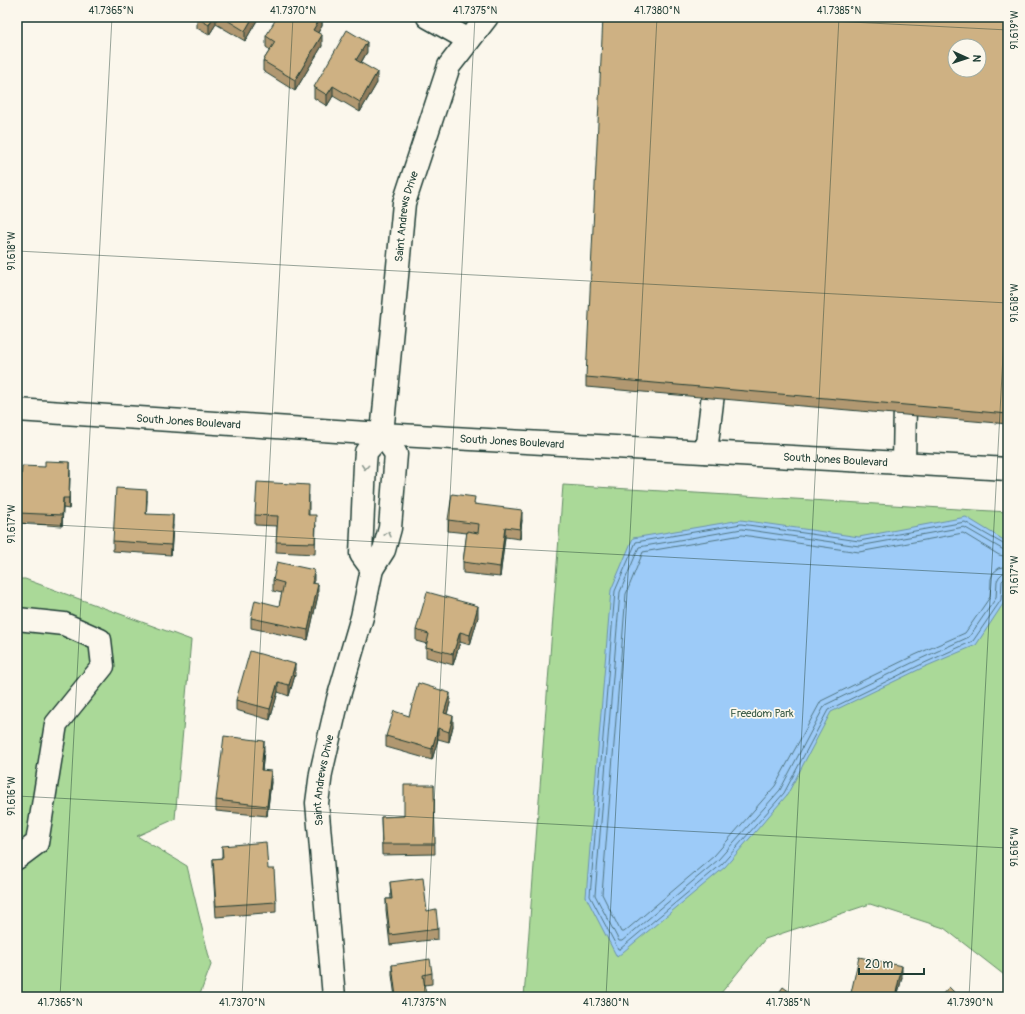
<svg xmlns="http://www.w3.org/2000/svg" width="1025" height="1014" viewBox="0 0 1025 1014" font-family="Pangolin,sans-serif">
<rect width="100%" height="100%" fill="#fbf7ec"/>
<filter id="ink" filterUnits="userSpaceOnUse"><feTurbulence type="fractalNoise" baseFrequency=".025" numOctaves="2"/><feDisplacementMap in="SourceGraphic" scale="8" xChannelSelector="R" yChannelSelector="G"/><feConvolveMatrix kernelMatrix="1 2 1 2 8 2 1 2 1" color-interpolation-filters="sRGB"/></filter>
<g filter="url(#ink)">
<path fill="#aad998" stroke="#648b66" d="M563 485 1008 512V978L944 928 870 904 765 939 721 993 719 997H524Z
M17 579H25L191 640 175 819 137 836 187 866 211 965 199 997H17Z"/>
<path fill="#9dcbf8" stroke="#6b92aa" d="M966 517 1007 542 1005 601 976 645 922 668 831 712 787 795 725 867 617 957 586 897 611 590 633 538 741 520 859 537Z"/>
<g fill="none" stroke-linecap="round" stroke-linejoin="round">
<path stroke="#517682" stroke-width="1" d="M1008 546 1005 545 965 522 859 541 741 524 636 542 615 591 590 896 618 949H620L722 864 784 793 828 710 920 665 973 641 1001 600 1002 581 1005 578 1008 577
M1008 551 1002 549 964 527 859 546 742 529 639 547 620 592 595 895 619 941H622L718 860 780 790 825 705 918 660 969 637 996 598 997 581 999 577 1003 573 1008 572
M1008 557 999 555 963 533 859 552 742 535 643 552 626 594 602 894 621 932H624L714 856 775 786 821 701 915 655 965 633 990 597 991 579 993 573 999 568 1008 566"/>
<g stroke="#1f3d34" stroke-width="25">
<g id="minor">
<path d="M428 17 469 40"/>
<path id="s1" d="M17 410 382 434 1008 469"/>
<path d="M706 452 716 369"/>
<path d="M904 463 905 404 907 385"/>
<path id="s2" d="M372 569 361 554 365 464 366 452 382 434 404 203 449 66 487 17"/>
<path d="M17 619 64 624 100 640 103 666 56 724 37 843 17 858"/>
<path id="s3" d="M334 997 317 803 321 773 338 699 362 617 372 569 384 550 390 528 396 454 382 434"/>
</g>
</g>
<use href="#minor" stroke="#fbf7ec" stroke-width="22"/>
</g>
<path fill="#b19871" stroke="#1f3d34" d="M197 17H259L245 41 216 24 209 35 197 28Z
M322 17V26L318 33 322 46 295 91 263 71V61L270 50 266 47V36Z
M1008 17V424L586 387V377Z
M367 52 361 63 377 83 360 112 333 96 327 106 314 98V87Z
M70 473 69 509 63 508 62 526 19 523V513Z
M309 495V515L316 525 315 554 276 552 277 526 255 525V515Z
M147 500 146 514 173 525 171 555 113 551V541Z
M475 504 522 520 520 539 505 537 500 577 463 573V562L467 533 448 531V520Z
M273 580 314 581V584L318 595 308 640 251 628V618L279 606 282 593 273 591Z
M478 617 470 645 460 642 453 665 426 657V647L427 644 416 641V630Z
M295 675 289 696 278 692 270 720 236 710V700Z
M450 703 447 714 453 726 449 742 438 739 432 760 386 747V736L409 716Z
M264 751 262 770 271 782 267 816 216 811V800Z
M434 785 435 854 382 855 381 817 404 816Z
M222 846 268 869 276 902V912L216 917 213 869V859L222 858Z
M390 882 427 911 438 929V939L390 945 386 910V899H391Z
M392 965 432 973V984L424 985 426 997H395L392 975Z
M902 977 897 997H851V993Z"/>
<path fill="#907c5c" stroke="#1f3d34" d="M213 17H216V24L209 35V25Z
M253 17H259L245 41V31Z
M321 17H322V26L313 40V30Z
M322 35V46L295 91V80Z
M367 42V52L356 71V60Z
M377 72V83L360 112V102Z
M333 86V96L327 106V95Z
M70 462V473L69 509V498Z
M147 490V500L146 524V514Z
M63 498V508L62 526V515Z
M522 510V520L520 539V529Z
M173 515V525L171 555V545Z
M505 527V537L500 577V567Z
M314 570V581L312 593V583Z
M318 584V595L308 640V630Z
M478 606V617L470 645V635Z
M460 632V642L453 665V654Z
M295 664V675L289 696V685Z
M278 682V692L270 720V709Z
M450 693V703L444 724V713Z
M453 716V726L449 742V732Z
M438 728V739L432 760V749Z
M264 741V751L261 781V770Z
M271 771V782L267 816V806Z
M902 966V977L897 997H895Z"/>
<path fill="#ceb183" stroke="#1f3d34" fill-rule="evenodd" d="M197 17H213L209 25 197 18Z
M222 17H253L245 31Z
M277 17H321L313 30 322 35 295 80 263 61 275 42 266 36Z
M603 17H1008V414L586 377ZM955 46H979V70H955Z
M347 30 367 42 356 60 377 72 360 102 333 86 327 95 314 87Z
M45 461 70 462 69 498H63L62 515 19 513 22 466 45 467Z
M257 482 309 485 308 515H316L315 543 276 542 278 516 255 515Z
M116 488 147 490 146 514 173 515 171 545 113 541Z
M452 494 475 497 474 504 522 510 520 529 505 527 500 567 463 562 467 531 478 533 479 524 448 520Z
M277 562 314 570 312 583 318 584 308 630 251 618 255 600 279 606 284 583 273 580Z
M427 592 478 606 470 635 460 632 453 654 426 647 429 634 416 630Z
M250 651 295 664 289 685 278 682 270 709 236 700Z
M418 683 450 693 444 713 453 716 449 732 438 728 432 749 386 736 394 711 409 716Z
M224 736 264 741 261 770 271 771 267 806 216 800Z
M404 785H434L435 844H382L381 817 404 816Z
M266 842 268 869H274L276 902 216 906 213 859 223 858 222 846Z
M423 878 427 911 436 909 438 929 390 935 386 899H392L390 882Z
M859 957 902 966 895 997H867L851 993Z
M430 959 432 973 423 975 426 997H396L392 965Z
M783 987 797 997H776Z
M949 987 959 997H940Z"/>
<defs><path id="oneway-chevron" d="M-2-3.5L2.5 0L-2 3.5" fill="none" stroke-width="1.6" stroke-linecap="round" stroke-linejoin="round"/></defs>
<g stroke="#8d9a90">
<use href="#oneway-chevron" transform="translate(365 467) rotate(94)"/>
<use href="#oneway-chevron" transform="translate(388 534) rotate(-76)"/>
</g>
</g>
<path fill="none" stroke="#1f3d34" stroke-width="1" stroke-opacity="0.45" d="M753 17 1008 30M17 251 1008 303M17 523 1008 575M17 796 1008 848M60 997 112 17M242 997 293 17M424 997 475 17M606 997 657 17M788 997 839 17M969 997 1008 261"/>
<g text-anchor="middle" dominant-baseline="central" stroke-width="3.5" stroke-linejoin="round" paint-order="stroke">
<g font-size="11" fill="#1f3d34" stroke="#fbf7ec">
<text stroke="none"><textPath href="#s2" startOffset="364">Saint Andrews Drive</textPath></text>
<text stroke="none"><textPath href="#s1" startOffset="172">South Jones Boulevard</textPath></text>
<text stroke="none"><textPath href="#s1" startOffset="496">South Jones Boulevard</textPath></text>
<text stroke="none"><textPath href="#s1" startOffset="820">South Jones Boulevard</textPath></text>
<text stroke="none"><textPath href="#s3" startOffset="218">Saint Andrews Drive</textPath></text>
</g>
<g font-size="11" fill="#3b5c48" stroke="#fbf7ec">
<text x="762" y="713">Freedom Park</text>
</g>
</g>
<rect width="1025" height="1014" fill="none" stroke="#fbf7ec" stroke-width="44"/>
<g transform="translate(967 58) rotate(93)"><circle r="19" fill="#fbf7ec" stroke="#a3ada2"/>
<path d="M0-3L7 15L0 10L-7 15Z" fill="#1f3d34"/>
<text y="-6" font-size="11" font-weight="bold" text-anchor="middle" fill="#1f3d34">N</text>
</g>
<path d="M859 968v6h65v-6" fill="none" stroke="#1f3d34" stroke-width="2"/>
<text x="865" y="968" font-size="12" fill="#1f3d34" stroke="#fbf7ec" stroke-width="3" paint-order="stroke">20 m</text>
<rect x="22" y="22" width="981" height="970" fill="none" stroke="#1f3d34" stroke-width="1.5"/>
<g font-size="10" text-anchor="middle" fill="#1f3d34">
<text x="111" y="14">41.7365°N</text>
<text x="293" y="14">41.7370°N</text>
<text x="475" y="14">41.7375°N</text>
<text x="657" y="14">41.7380°N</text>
<text x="839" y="14">41.7385°N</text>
<text transform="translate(1014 30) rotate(-90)" y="4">91.619°W</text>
<text transform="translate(11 251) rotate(-90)" y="4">91.618°W</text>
<text transform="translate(1014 303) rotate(-90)" y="4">91.618°W</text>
<text transform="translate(11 524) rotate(-90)" y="4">91.617°W</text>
<text transform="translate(1014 575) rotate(-90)" y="4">91.617°W</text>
<text transform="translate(11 796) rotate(-90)" y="4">91.616°W</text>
<text transform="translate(1014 847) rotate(-90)" y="4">91.616°W</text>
<text x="60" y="1006">41.7365°N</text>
<text x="242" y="1006">41.7370°N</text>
<text x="424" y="1006">41.7375°N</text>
<text x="606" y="1006">41.7380°N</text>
<text x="788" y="1006">41.7385°N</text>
<text x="970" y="1006">41.7390°N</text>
</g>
</svg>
